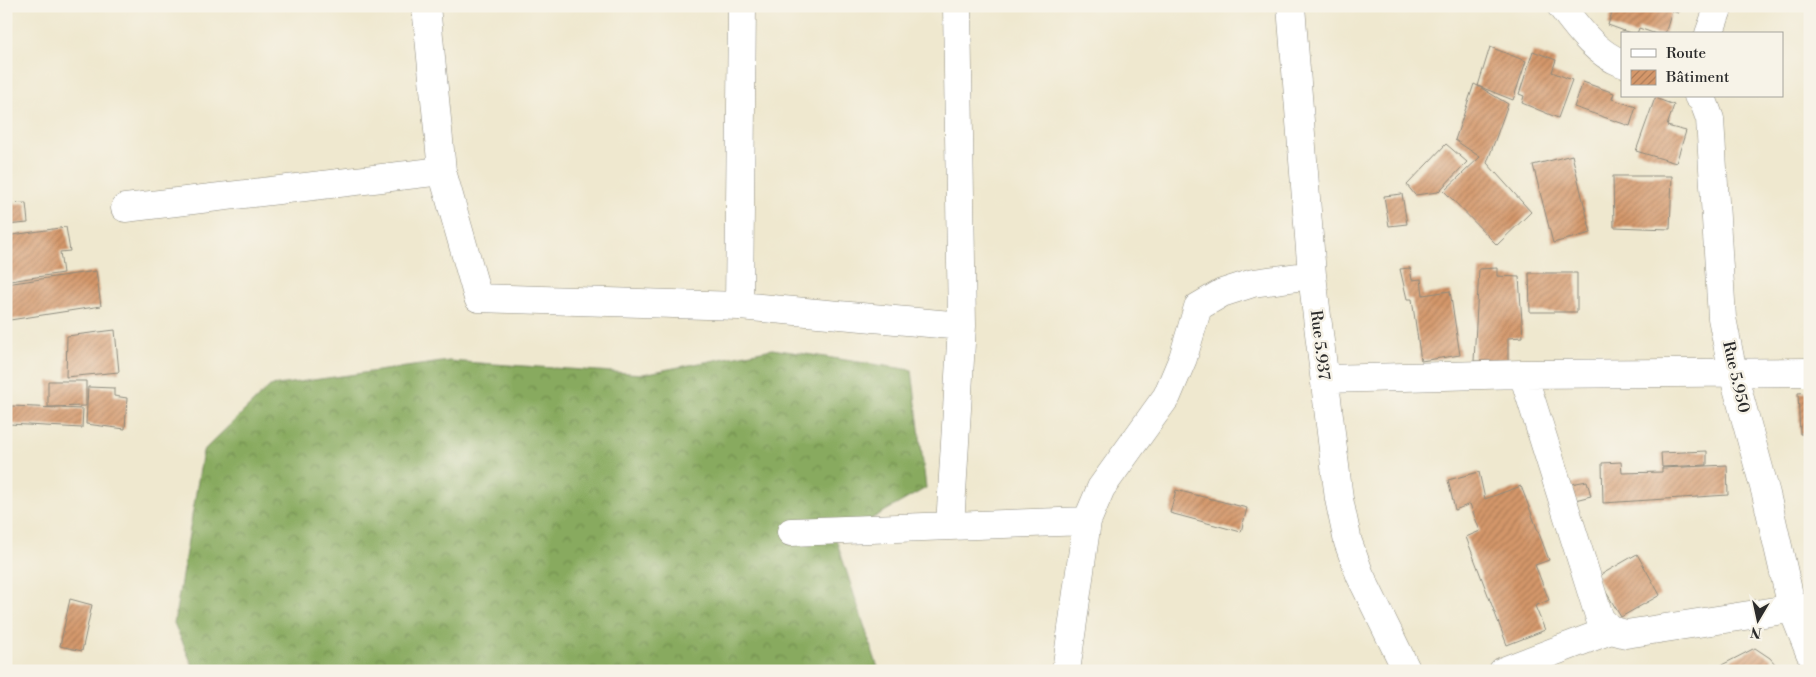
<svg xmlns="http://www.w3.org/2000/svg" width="1816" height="677" viewBox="0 0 1816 677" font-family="'Libre Bodoni',serif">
<defs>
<pattern id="forest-crowns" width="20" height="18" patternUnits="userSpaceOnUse" patternTransform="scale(1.25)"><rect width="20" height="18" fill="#88aa5e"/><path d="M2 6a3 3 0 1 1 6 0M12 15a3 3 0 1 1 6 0" fill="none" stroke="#6f8b4e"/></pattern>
<pattern id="building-hatch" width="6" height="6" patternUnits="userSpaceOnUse" patternTransform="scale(1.25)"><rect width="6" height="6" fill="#d4976a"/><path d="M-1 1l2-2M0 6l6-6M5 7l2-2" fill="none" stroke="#ac7b57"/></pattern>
</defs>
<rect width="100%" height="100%" fill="#f7f3e8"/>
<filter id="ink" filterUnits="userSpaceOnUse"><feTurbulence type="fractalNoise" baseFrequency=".02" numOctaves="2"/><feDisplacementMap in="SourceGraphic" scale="10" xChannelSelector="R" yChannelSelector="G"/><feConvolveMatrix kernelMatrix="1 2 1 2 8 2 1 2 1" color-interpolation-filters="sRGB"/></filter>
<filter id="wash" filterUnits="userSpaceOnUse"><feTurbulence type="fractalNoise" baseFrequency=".0096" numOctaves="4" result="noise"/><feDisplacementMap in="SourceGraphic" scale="20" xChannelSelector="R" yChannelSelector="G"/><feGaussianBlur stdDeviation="1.12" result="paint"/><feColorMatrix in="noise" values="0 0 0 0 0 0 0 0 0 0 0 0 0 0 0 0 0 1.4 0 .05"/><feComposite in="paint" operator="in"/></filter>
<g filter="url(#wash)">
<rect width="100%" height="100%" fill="#efe8cf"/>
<path fill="url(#forest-crowns)" stroke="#5a6a44" d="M772 349 912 370 926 488 836 539 879 671H195L174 623 203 451 270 386 449 361 643 374Z"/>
<g id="blocks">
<path fill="url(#building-hatch)" d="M1614 6H1681L1678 13 1672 11 1665 34H1656L1639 28 1637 34H1633L1608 25Z
M1490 47 1526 61 1513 100 1478 86 1508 104 1487 163 1531 212 1497 245 1444 191 1480 157 1455 140 1474 84 1478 86Z
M1533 51 1556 60 1552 72 1572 80 1558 118 1522 103 1524 96 1519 94Z
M1583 82 1614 93 1612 99 1636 107 1630 126 1574 107Z
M1655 98 1674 105 1667 126 1686 131 1676 163 1636 151Z
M1446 144 1467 162 1438 192 1415 195 1407 185Z
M1572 155 1591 233 1553 243 1533 165Z
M1613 176H1672L1670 229 1614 227Z
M1402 194 1407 224 1389 226 1384 196Z
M26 203 28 223 6 225V204Z
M66 227 70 251 60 252 63 273 10 281 6 258V236Z
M1410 268 1412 280 1421 279 1423 295 1450 291 1460 355 1421 361 1412 299H1407L1400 269Z
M1497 268V276L1519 277 1523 337 1508 338V361H1474L1479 269Z
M96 271 101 306 10 320 6 298V284Z
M1529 273H1577V312H1530Z
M115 330 119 372 66 377 67 336Z
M48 381H86V406L48 407Z
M88 387 114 388V396L127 398 125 429 86 424Z
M1810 392V434H1800L1798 393Z
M11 406 83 409 82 428 9 424Z
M1707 451V465L1662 467 1661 453Z
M1621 462 1622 473 1662 472V468L1727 465 1728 495 1603 503 1602 463Z
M1479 472 1485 499 1521 486 1549 560 1535 565 1549 600 1535 606 1545 630 1507 645 1466 537 1480 531 1470 504 1455 510 1448 480Z
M1587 481 1591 496 1575 500 1571 484Z
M1176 490 1247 508 1241 532 1170 513Z
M1637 554 1660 595 1621 617 1597 577Z
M70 599 92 605 82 651 60 646Z
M1755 648 1770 658 1781 671H1717L1716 668Z"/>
</g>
</g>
<g filter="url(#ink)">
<use href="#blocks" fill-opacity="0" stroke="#8d8a7d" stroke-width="1"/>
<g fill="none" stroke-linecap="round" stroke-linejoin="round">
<g stroke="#8d8a7d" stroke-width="29">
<path id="minor" d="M426 6 442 171 478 298 739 306 962 326
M1291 6 1312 275 1339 499 1348 542 1360 575 1407 671
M1561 6C1578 28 1595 53 1622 63
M1709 34 1719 6
M1698 96 1703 100 1710 119 1722 318 1733 373 1766 494 1792 608 1810 653
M125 208 442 171
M739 306 742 6
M1523 374 1600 619 1611 630 1626 634 1809 606
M1325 379 1523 374 1810 372
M950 526 962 326 957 6
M791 532 1087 521
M1066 671 1087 521 1101 488 1167 396 1183 358 1198 307 1222 293 1253 283 1312 275
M1503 671 1611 630"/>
</g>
<use href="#minor" stroke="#fff" stroke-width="28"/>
</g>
</g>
<g text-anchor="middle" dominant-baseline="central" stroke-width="5" stroke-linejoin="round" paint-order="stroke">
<g font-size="16" fill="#2b2b2b" stroke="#f7f3e8">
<text transform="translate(1320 345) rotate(83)">Rue 5.937</text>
<text transform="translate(1736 377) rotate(77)">Rue 5.950</text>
</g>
</g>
<rect width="1816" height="677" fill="none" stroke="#f7f3e8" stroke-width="25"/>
<rect x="1621" y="32" width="162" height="65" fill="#f7f3e8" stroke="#a5a39c"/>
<rect x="1631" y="49" width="25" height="8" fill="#ffffff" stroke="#a5a39c"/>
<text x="1666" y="58" font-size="15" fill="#2b2b2b">Route</text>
<rect x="1631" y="70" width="25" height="15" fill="url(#building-hatch)" stroke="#a5a39c"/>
<text x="1666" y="82" font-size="15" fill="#2b2b2b">Bâtiment</text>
<g transform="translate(1758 620) rotate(189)" stroke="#f7f3e8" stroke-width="4" paint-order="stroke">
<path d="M0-4L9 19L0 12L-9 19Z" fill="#2b2b2b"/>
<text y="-8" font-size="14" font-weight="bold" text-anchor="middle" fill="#2b2b2b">N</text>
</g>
</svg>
